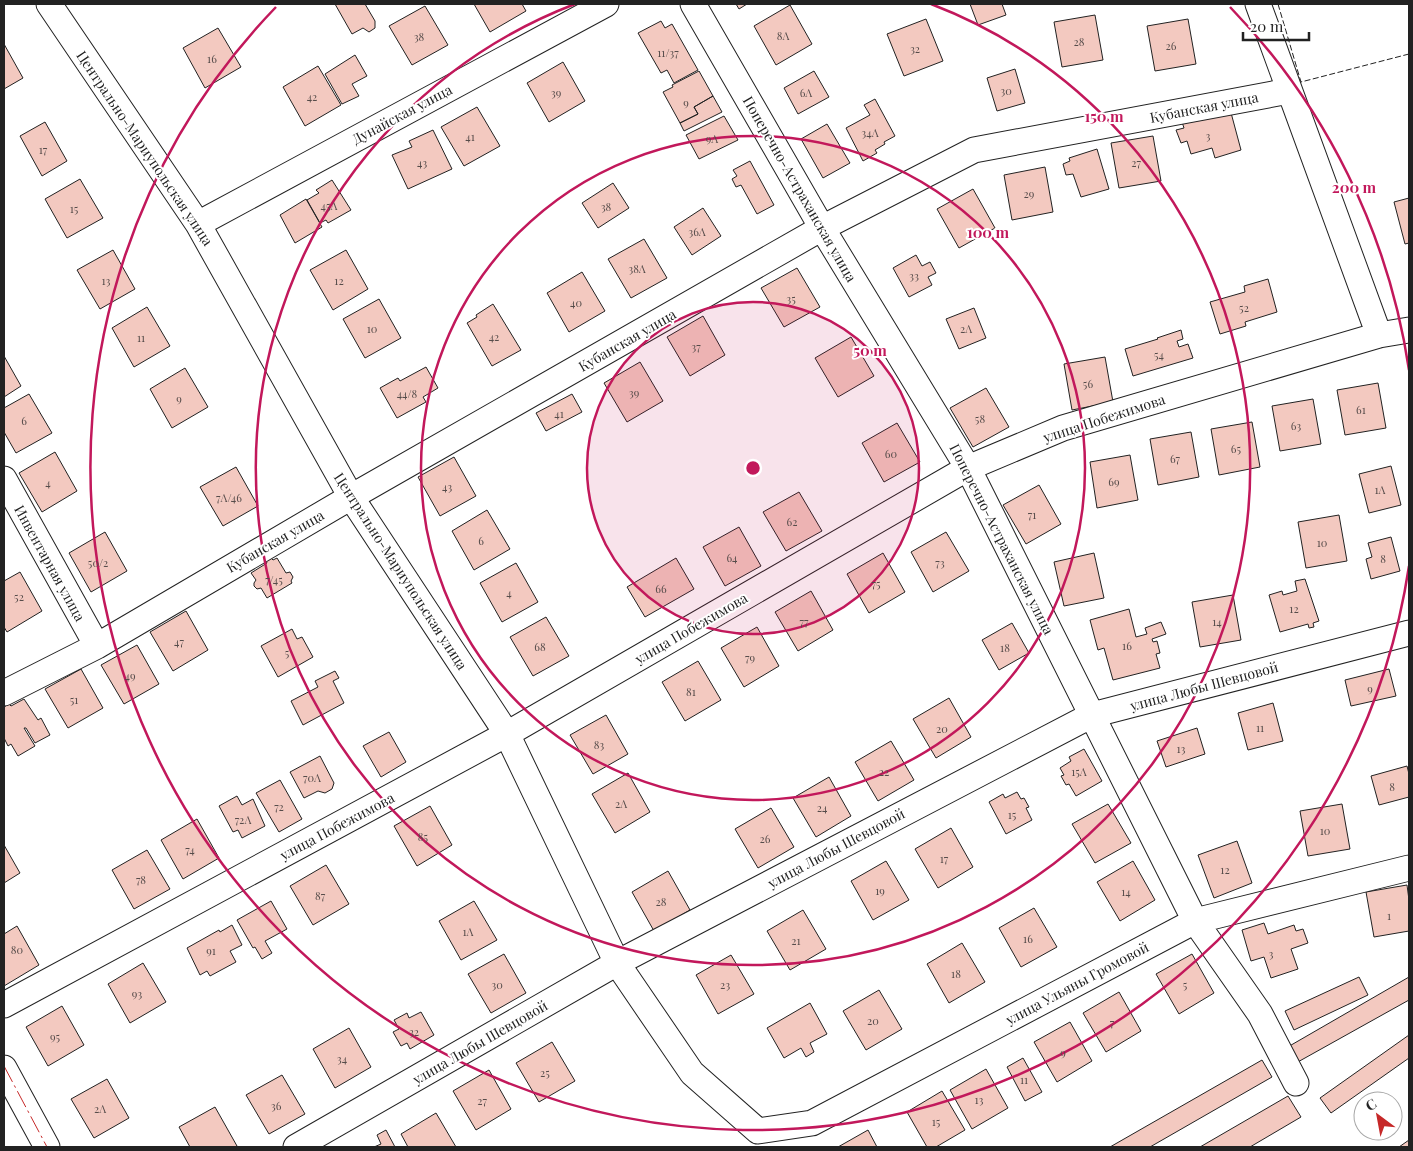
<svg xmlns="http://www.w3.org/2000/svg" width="1413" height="1151" viewBox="0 0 1413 1151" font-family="'Playfair Display',serif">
<rect width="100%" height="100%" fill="#fff"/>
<path fill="#f3c9c0" stroke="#222" d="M335 4H365L375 21V28L369 32 363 28 352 34Z
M474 4H522L526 11 490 32Z
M736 4H747L739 9Z
M970 4H1002L1006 15 978 25Z
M790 5 812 44 776 65 754 26Z
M425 6 448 45 412 65 389 26Z
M1095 15 1103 60 1062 67 1054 22Z
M926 19 943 61 904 76 887 34Z
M1188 19 1196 64 1155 71 1147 26Z
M661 21 665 28 672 24 698 70 674 83 667 70 661 73 638 33Z
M218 28 241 67 205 88 183 48Z
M4 44 23 78 4 89Z
M355 55 367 76 352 84 359 96 342 104 325 74Z
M563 62 585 101 549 122 527 83Z
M318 66 341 105 305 126 283 87Z
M1015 69 1025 103 997 111 987 78Z
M699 71 713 96 694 107 698 114 680 123 663 92 673 87 672 85Z
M814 71 829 97 798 114 784 88Z
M713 96 722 112 684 131 680 123 698 114 694 107Z
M875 99 895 136 884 142 885 144 875 150 877 153 863 161 846 128 870 115 864 105Z
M477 107 500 146 464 166 441 127Z
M1230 109 1241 150 1215 158 1212 148 1191 154 1187 141 1181 143 1176 130 1184 128 1182 122Z
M724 116 738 140 699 159 686 135Z
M45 122 67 161 42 176 20 136Z
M827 124 850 163 823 178 801 139Z
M433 130 452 169 408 189 392 155 412 147 409 141Z
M1153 136 1161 181 1119 188 1111 143Z
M1097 149 1109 189 1081 197 1073 174 1066 175 1063 164 1070 161 1069 158Z
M750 161 774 205 757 214 741 185 736 187 732 179 737 176 733 170Z
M1045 167 1053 212 1012 220 1004 175Z
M80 179 103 218 67 238 45 199Z
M332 180 351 210 328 223 326 220 320 223 307 200 319 193 316 190Z
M613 183 629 208 598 228 582 203Z
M973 189 995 228 959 248 937 209Z
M1409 198V243L1405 244 1394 202Z
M306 199 322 227 295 243 280 215Z
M703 208 721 236 692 255 674 227Z
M644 239 667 278 631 298 608 259Z
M113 250 135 289 100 309 77 270Z
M346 250 368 289 333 310 310 270Z
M916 255 922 266 930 262 936 273 928 277 932 285 909 297 893 268Z
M797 268 820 307 784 327 761 288Z
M582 272 605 311 569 332 547 293Z
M1268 279 1277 312 1245 322 1246 326 1220 334 1210 302 1245 292 1244 286Z
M379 299 401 338 365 358 343 319Z
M493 304 521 350 492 366 467 323 477 317 476 315Z
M147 307 170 346 134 367 112 328Z
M974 308 986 338 959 349 946 319Z
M703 316 725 355 690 376 667 337Z
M1181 330 1183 339 1177 341 1179 347 1188 344 1193 358 1133 376 1125 349 1158 339 1157 338Z
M851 337 874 376 838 397 815 358Z
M4 356 21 386 4 397Z
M1105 357 1113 402 1072 410 1064 364Z
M640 362 663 401 627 422 604 383Z
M426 367 438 388 423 397 426 402 397 418 380 388 398 378 400 381Z
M185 368 208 407 172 428 150 389Z
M1378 383 1386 428 1345 435 1337 390Z
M986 388 1009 427 973 447 950 408Z
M29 394 52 433 16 453 4 432V408Z
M572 394 582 412 546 431 536 413Z
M1313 399 1321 444 1280 451 1272 406Z
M1252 422 1260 467 1219 475 1211 429Z
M897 423 920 462 884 482 862 443Z
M1191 432 1199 477 1158 485 1150 439Z
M55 452 77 491 42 512 19 473Z
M1130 455 1138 500 1097 508 1090 462Z
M454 457 476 496 440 516 418 477Z
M1391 466 1401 505 1369 513 1359 474Z
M236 467 258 506 223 526 200 487Z
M1039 485 1061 524 1026 544 1003 505Z
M799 492 822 531 786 551 763 512Z
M487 510 510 549 474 570 452 531Z
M1339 515 1347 561 1306 568 1298 522Z
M739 527 761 566 725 586 703 547Z
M105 532 127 571 91 592 69 553Z
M946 532 969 571 933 592 911 552Z
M1391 537 1400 571 1371 579 1366 559 1372 557 1368 543Z
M883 553 905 592 869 613 847 574Z
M1094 553 1104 598 1064 606 1054 562Z
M271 558 273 560 277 558 286 573 290 572 293 577 291 581 292 583 267 598 261 588 257 589 254 586V583L256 580 251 573 267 563 266 561Z
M676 558 694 589 645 617 627 587Z
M516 563 538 602 502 622 480 583Z
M20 572 42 611 7 632 4 627V581Z
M1305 579 1319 621 1313 623 1314 627 1309 628 1308 624 1280 632 1269 595 1282 591 1283 595 1297 591 1295 581Z
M811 591 833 630 798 651 775 612Z
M1233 595 1241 640 1200 647 1192 602Z
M1129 609 1136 637 1147 634 1145 628 1161 622 1166 634 1152 639 1153 642 1157 641 1160 653 1156 654 1160 668 1113 680 1104 648 1098 650 1090 620Z
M186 611 208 650 173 671 150 632Z
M546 617 569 656 533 676 510 637Z
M1012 623 1029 653 999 670 982 640Z
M757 627 779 666 744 687 721 648Z
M292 629 297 639 302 637 313 657 278 677 261 646Z
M137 645 159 684 124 704 101 665Z
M698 661 721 700 685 721 662 682Z
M81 669 103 708 68 728 45 689Z
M1389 669 1396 696 1351 706 1345 680Z
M335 671 339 678 333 681 344 703 303 725 291 701 318 687 315 681Z
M949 698 971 737 936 758 913 719Z
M24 699 38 720 41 718 50 735 35 743 26 728H24L35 746 18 756 11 744 8 746 4 738V707L9 704 11 706Z
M1273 703 1283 741 1248 750 1238 713Z
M606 715 628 754 593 774 570 735Z
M1197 728 1205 754 1166 767 1157 741Z
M389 732 406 762 381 777 363 746Z
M891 741 914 780 878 801 855 762Z
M1084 749 1102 781 1076 796 1069 784 1066 785 1061 776 1064 775 1060 768 1071 761 1069 757Z
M320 756 334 783 332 789 325 793 318 791 304 798 290 772Z
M1407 766 1409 774V797L1379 805 1371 776Z
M628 773 650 812 615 833 592 794Z
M829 777 851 816 816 837 793 798Z
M280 780 302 819 279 832 256 793Z
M1017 792 1021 799 1024 798 1029 807 1026 808 1032 820 1006 834 989 802 1003 794 1005 798Z
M237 796 242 805 253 799 265 826 242 838 238 830 233 832 219 806Z
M1108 804 1131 843 1095 863 1072 824Z
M1342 804 1350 849 1308 856 1300 811Z
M430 806 452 845 417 866 394 826Z
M771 808 794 847 758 868 735 829Z
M197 819 219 858 183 879 161 840Z
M951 828 973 867 938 888 915 849Z
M1237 841 1252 883 1214 898 1198 855Z
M4 845 20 873 4 883Z
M147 850 170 889 134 909 112 870Z
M886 861 909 900 873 920 851 881Z
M1133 861 1155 900 1120 921 1097 882Z
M326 865 349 904 313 925 290 886Z
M668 871 690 910 654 931 632 892Z
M1407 885 1409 900V931L1374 937 1366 892Z
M271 901 287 929 265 941 272 953 262 959 255 947 253 948 237 920Z
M474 901 497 940 461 960 439 921Z
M1034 908 1057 947 1021 967 999 928Z
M803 910 826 949 790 970 767 931Z
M1264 923 1268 934 1294 925 1296 931 1303 929 1308 943 1291 949 1298 969 1271 978 1264 957 1251 961 1242 930Z
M232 925 242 945 230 951 236 962 210 976 207 971 200 975 187 948 219 930 220 932Z
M17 926 39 965 4 986V934Z
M962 943 985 982 949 1003 927 964Z
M504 954 526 993 491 1013 468 974Z
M1192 954 1214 993 1179 1014 1156 974Z
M731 955 754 994 718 1014 696 975Z
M143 963 166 1002 130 1023 108 984Z
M1359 977 1368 995 1294 1030 1285 1011Z
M1409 977V1000L1296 1063 1286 1048Z
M879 990 902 1029 866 1050 843 1011Z
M1119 992 1141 1031 1106 1052 1083 1013Z
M810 1003 827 1034 810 1043 814 1052 806 1057 801 1048 784 1058 767 1028Z
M62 1006 84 1045 48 1066 26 1027Z
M421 1012 434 1035 410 1049 407 1043 401 1046 393 1032 399 1029 394 1020 407 1013 409 1018Z
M1070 1022 1092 1061 1057 1082 1034 1042Z
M349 1028 371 1067 335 1088 313 1049Z
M1409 1035V1058L1331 1113 1320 1098Z
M552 1042 575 1081 539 1102 516 1063Z
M1023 1058 1042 1092 1025 1101 1007 1067Z
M1262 1060 1272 1077 1150 1147H1110Z
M986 1069 1008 1108 972 1129 950 1090Z
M489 1070 511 1109 476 1130 453 1091Z
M282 1075 305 1114 269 1134 246 1095Z
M107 1079 129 1118 94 1138 71 1099Z
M942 1091 965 1130 936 1147H927L907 1112Z
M1288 1096 1301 1117 1250 1147H1200Z
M215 1107 237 1146 234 1147H190L179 1127Z
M436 1113 456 1147H408L401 1134Z
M386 1130 395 1147H374L381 1144 377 1135Z
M868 1130 877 1147H838Z
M1409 1140V1147H1399Z"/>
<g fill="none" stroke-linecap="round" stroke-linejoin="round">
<g stroke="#222" stroke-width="27">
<path id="minor" d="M49 4 198 224 351 497 507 734 617 963 692 1073 758 1131 812 1123 1195 921 1409 868
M693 4 822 228 968 468 1195 921 1260 1014 1296 1083
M1258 4 1379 335
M198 224 606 4
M4 479 97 646
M4 693 97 646 351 497 822 228 974 150 1289 91
M4 1005 507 734 968 468 1063 428 1379 335 1409 330
M4 1068 47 1147
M296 1147 617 963 1092 715 1409 633"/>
</g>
<use href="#minor" stroke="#fff" stroke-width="25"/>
<path stroke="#222" stroke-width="1" stroke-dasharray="6 2.5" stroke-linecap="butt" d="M1278 4 1301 82 1409 54"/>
<path stroke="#c62828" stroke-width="1" stroke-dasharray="18 4 2.5 4" stroke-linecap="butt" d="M4 1066 47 1147"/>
</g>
<circle cx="753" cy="468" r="166" fill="#c2185b" fill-opacity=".12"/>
<g fill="none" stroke="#c2185b" stroke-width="2.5">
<circle cx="753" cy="468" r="166"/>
<circle cx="753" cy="468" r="332"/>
<path d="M931 4A497 497 0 1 1 575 4"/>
<path d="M1409 566A663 663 0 1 1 276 7M1230 7A663 663 0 0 1 1409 370"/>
</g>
<g text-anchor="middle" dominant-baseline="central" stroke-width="4" stroke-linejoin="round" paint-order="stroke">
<g font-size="11" fill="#564c4a">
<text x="783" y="35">8А</text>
<text x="419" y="36">38</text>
<text x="1079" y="41">28</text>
<text x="1171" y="45">26</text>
<text x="915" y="48">32</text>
<text x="668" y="52">11/37</text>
<text x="212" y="58">16</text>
<text x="1006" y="90">30</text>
<text x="556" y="92">39</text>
<text x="806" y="92">6А</text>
<text x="312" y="96">42</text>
<text x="686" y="102">9</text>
<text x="870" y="132">34А</text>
<text x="1208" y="135">3</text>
<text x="470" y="136">41</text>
<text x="712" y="138">9А</text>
<text x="43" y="149">17</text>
<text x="422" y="162">43</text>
<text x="1136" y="162">27</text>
<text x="1029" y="193">29</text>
<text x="329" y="205">45А</text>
<text x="606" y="206">38</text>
<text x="74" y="208">15</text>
<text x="697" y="231">36А</text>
<text x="637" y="268">38А</text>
<text x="914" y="275">33</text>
<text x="106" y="280">13</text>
<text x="339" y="280">12</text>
<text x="791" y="298">35</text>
<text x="576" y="302">40</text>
<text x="1244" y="307">52</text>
<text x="372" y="328">10</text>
<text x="966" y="328">2А</text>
<text x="494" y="336">42</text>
<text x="141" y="337">11</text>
<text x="696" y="346">37</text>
<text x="1159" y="354">54</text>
<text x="1088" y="383">56</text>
<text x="634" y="392">39</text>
<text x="407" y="393">44/8</text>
<text x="179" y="398">9</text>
<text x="1361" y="409">61</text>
<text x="559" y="413">41</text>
<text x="980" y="418">58</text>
<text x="24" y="420">6</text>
<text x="1296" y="425">63</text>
<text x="1236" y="448">65</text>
<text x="891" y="453">60</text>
<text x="1175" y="458">67</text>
<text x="1114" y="481">69</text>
<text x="48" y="482">4</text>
<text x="447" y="486">43</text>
<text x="1380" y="489">1А</text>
<text x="229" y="497">7А/46</text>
<text x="1032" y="514">71</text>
<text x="792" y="521">62</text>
<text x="481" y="540">6</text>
<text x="1322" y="542">10</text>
<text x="732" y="557">64</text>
<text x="1383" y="558">8</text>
<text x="98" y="562">50/2</text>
<text x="940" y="562">73</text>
<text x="274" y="579">7/45</text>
<text x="876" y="583">75</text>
<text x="661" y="588">66</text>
<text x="509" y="592">4</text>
<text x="19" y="596">52</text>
<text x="1294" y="608">12</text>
<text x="804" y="621">77</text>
<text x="1217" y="621">14</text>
<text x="179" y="641">47</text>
<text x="1127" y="645">16</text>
<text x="540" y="646">68</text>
<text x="1005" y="647">18</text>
<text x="287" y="652">5</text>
<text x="750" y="657">79</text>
<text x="130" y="675">49</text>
<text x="1370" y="688">9</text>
<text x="691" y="691">81</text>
<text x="74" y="699">51</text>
<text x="1260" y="727">11</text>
<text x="942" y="728">20</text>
<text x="599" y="744">83</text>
<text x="1181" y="748">13</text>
<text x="884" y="771">22</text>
<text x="1079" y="771">15А</text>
<text x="312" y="777">70А</text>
<text x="1392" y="786">8</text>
<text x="621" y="803">2А</text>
<text x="279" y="806">72</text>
<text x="822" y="807">24</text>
<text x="1012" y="814">15</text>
<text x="243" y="819">72А</text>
<text x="1325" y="830">10</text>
<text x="423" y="836">85</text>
<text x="765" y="838">26</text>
<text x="190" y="849">74</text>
<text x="944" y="858">17</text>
<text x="1225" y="869">12</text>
<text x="141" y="879">78</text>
<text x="880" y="890">19</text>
<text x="1126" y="891">14</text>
<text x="320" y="895">87</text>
<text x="661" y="901">28</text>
<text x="1389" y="915">1</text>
<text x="468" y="931">1А</text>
<text x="1028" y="938">16</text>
<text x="796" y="940">21</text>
<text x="17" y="949">80</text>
<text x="211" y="950">91</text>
<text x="1271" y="953">3</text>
<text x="956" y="973">18</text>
<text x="497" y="984">30</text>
<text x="725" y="984">23</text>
<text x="1185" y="984">5</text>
<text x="137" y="993">93</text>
<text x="873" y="1020">20</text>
<text x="1112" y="1022">7</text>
<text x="414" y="1031">32</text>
<text x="55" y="1036">95</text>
<text x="1063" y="1052">9</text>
<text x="342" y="1058">34</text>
<text x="545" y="1072">25</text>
<text x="1024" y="1079">11</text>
<text x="979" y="1099">13</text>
<text x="482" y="1100">27</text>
<text x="276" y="1105">36</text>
<text x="100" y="1108">2А</text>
<text x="936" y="1121">15</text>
</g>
<g font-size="14" fill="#222" stroke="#fff">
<text transform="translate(1204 107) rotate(-11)">Кубанская улица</text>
<text transform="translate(402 114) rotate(-28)">Дунайская улица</text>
<text transform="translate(145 148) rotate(56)">Центрально-Мариупольская улица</text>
<text transform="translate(800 189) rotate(60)">Поперечно-Астраханская улица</text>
<text transform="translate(627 340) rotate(-30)">Кубанская улица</text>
<text transform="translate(1104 418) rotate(-18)">улица Побежимова</text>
<text transform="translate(1002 539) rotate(63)">Поперечно-Астраханская улица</text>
<text transform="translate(275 541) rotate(-30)">Кубанская улица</text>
<text transform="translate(50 563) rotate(61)">Инвентарная улица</text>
<text transform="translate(401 571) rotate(57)">Центрально-Мариупольская улица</text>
<text transform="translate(691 628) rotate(-30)">улица Побежимова</text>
<text transform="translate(1204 686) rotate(-15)">улица Любы Шевцовой</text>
<text transform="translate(337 826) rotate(-28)">улица Побежимова</text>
<text transform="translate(836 848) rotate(-28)">улица Любы Шевцовой</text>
<text transform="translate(1077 983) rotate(-28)">улица Ульяны Громовой</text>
<text transform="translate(480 1042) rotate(-30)">улица Любы Шевцовой</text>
</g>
</g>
<circle cx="753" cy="468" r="8" fill="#c2185b" stroke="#fff" stroke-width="2.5"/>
<g font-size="15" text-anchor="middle" font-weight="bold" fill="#c2185b" stroke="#fff" stroke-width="4" stroke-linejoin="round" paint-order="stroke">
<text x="1104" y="122">150 m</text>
<text x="1354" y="193">200 m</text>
<text x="988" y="238">100 m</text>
<text x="870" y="356">50 m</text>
</g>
<rect width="1413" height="1151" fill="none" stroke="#222222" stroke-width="10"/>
<g transform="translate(1378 1116) rotate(328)"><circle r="24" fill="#ffffff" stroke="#a7a7a7"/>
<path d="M0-4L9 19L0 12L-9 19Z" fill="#c62828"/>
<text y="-8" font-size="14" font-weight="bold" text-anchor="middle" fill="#222222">С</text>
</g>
<path d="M1243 32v8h66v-8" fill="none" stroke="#222222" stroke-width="2.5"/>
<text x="1250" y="32" font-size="15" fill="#222222" stroke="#ffffff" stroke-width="4" paint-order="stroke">20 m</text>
</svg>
